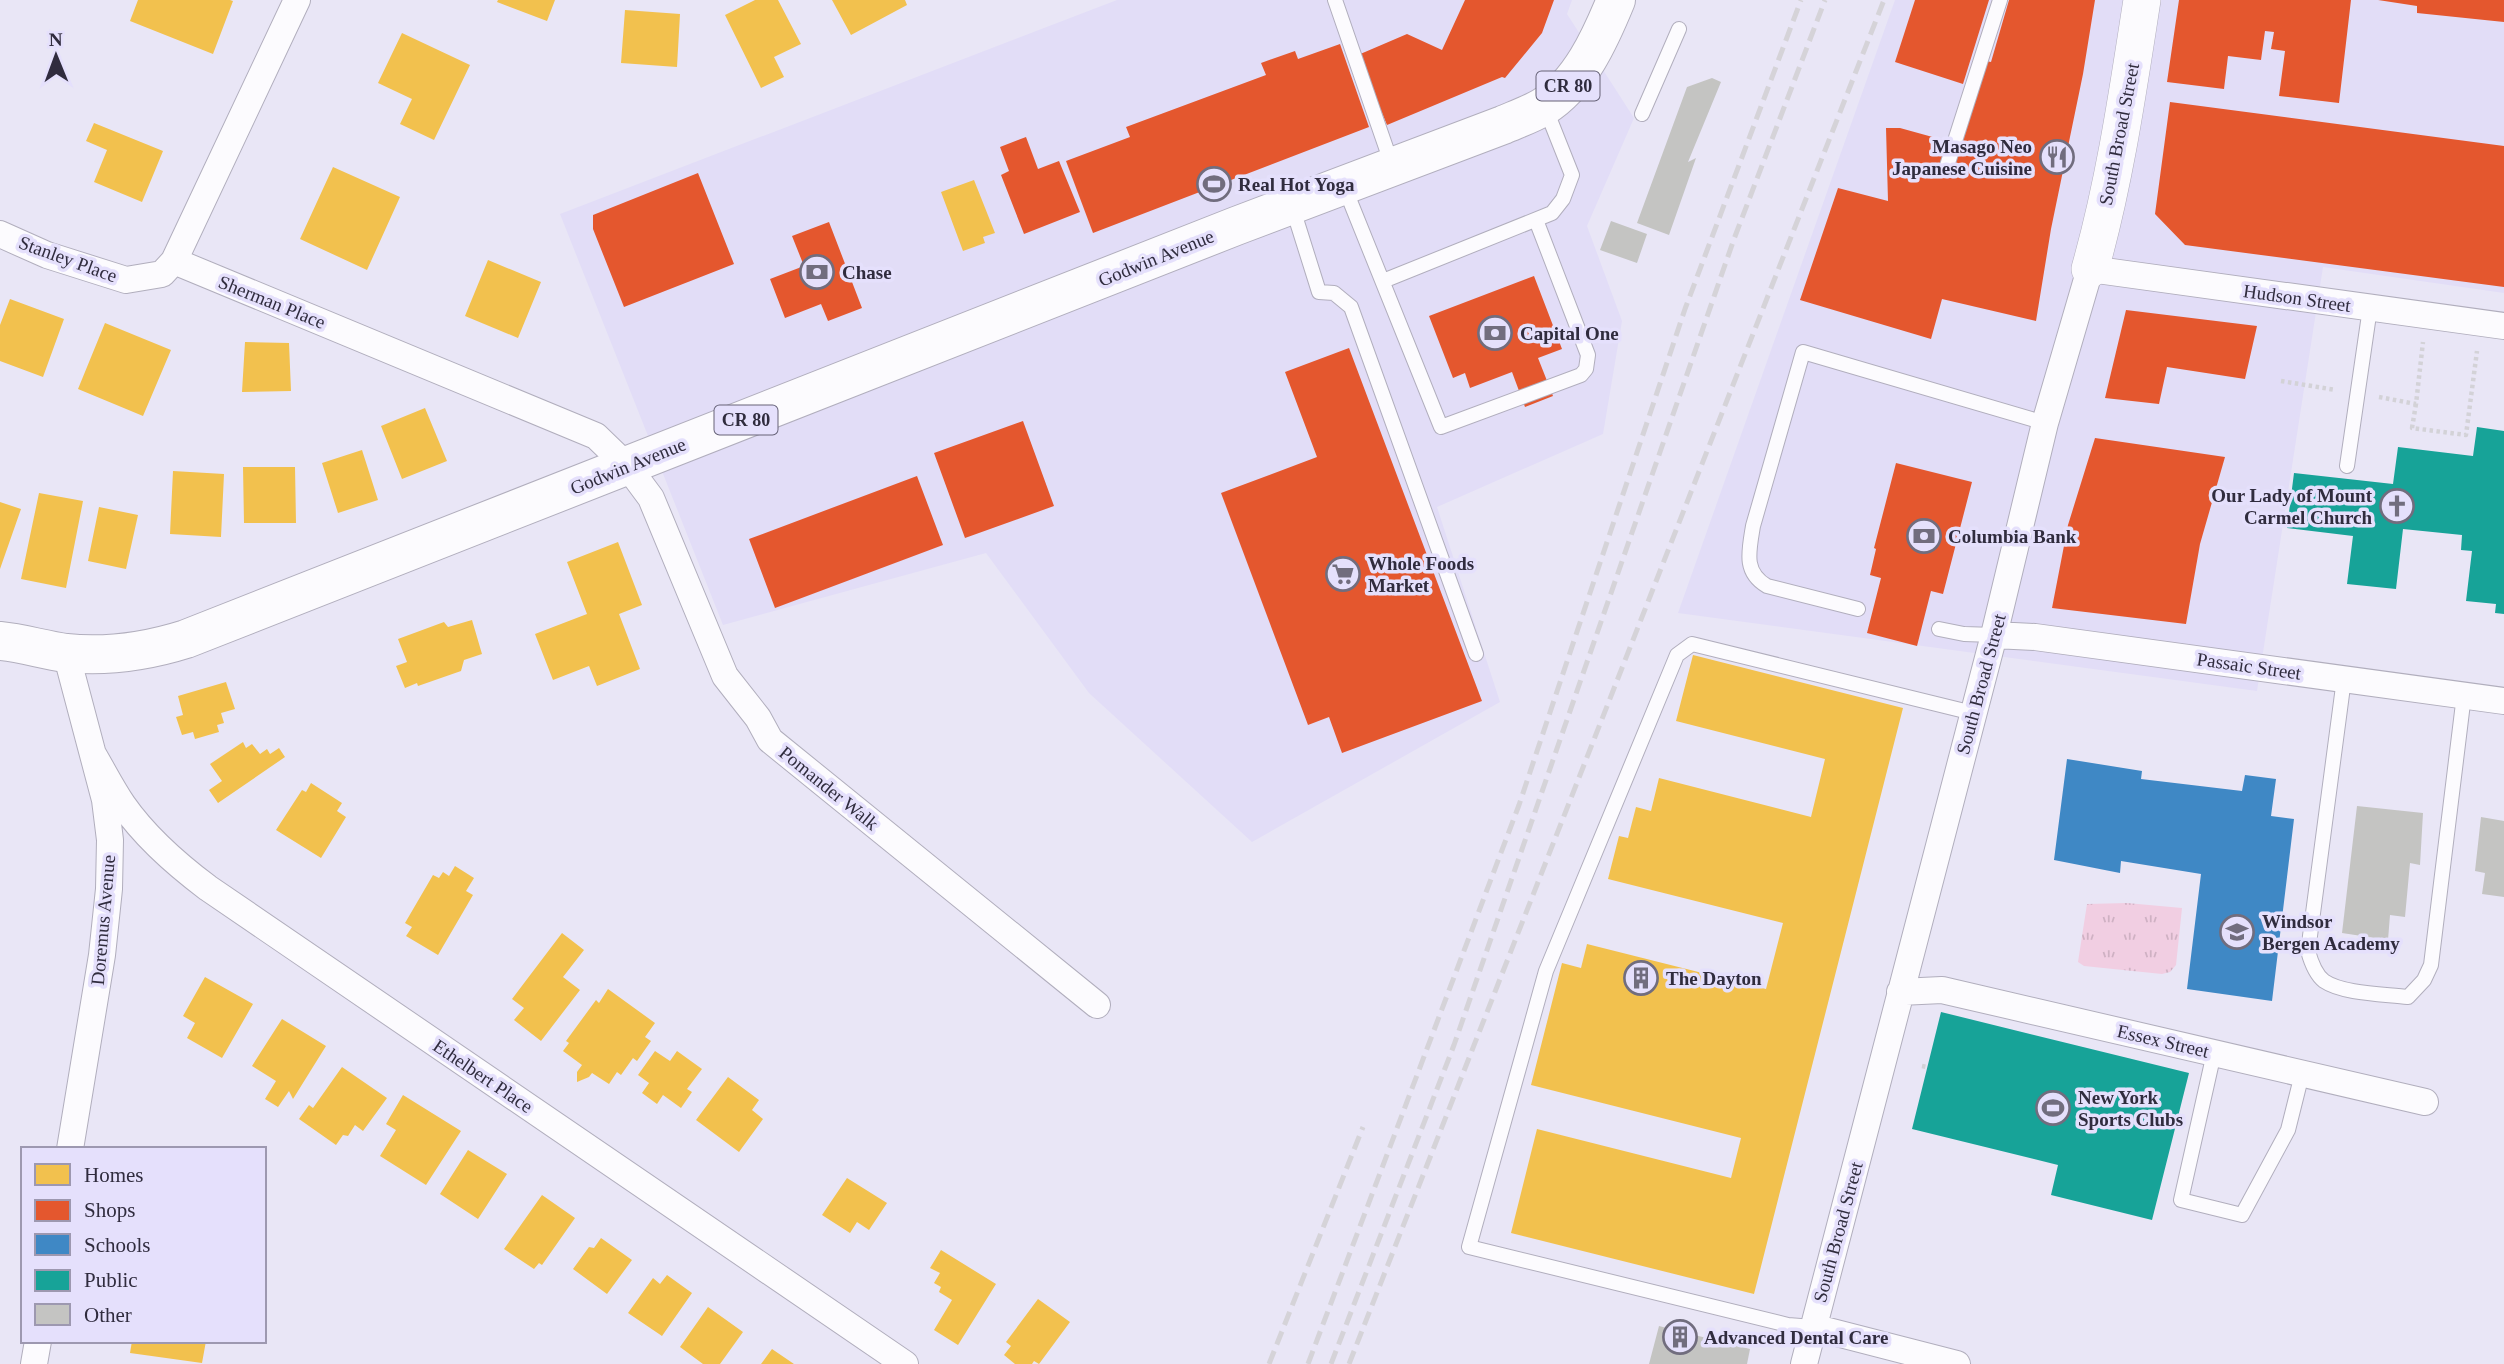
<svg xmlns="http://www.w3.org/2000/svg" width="2504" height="1364" viewBox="0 0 2504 1364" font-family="'Times New Roman',serif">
<defs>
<pattern id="grass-tufts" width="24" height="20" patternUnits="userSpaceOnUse" patternTransform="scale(1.75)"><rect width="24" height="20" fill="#f1cee2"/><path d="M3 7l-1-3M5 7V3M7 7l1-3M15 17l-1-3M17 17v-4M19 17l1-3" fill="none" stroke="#cfb1c3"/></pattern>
</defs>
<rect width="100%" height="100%" fill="#e9e6f6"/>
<path fill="#e2ddf7" d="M1117 0H1572L1567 14 1634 118 1587 226 1622 321 1603 434 1437 507 1500 702 1252 842 1089 693 986 553 723 625 560 214Z
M1895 0H2504V293L2323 267 2257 691 1678 613Z"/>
<path fill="url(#grass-tufts)" d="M2127 903 2182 908 2176 965 2170 972 2162 974 2084 966 2078 962 2087 904Z"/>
<path fill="#f2c14e" d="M138 0H230L233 1 213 54 130 21Z
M498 0H555L547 21 497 2Z
M755 0H778L801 44 774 57 784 77 761 88 725 15Z
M832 0H905L907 5 851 35Z
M625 10 680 14 677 67 621 63Z
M402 33 470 65 434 140 400 124 412 99 378 83Z
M94 123 163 151 142 202 94 182 107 150 86 141Z
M333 167 400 197 367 270 300 239Z
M974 180 995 233 983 237 985 243 963 251 941 192Z
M488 260 541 282 518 338 465 316Z
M10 299 64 319 43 377 0 361V325Z
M105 323 171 350 143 416 78 389Z
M245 342 289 343 291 391 242 392Z
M425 408 447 461 402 479 381 426Z
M362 450 378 500 338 513 322 463Z
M243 467H295L296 523H244Z
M173 471 224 474 221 537 170 534Z
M39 493 83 501 66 588 21 579Z
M0 502 21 509 0 569Z
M99 507 138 515 126 569 88 561Z
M618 542 642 605 619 614 640 669 597 686 589 666 553 680 535 634 587 614 567 562Z
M472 620 482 654 464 660 461 671 418 686 417 683 405 688 396 666 407 662 398 639 444 622 448 627Z
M1693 655 1903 708 1754 1294 1511 1233 1537 1129 1731 1178 1741 1138 1531 1085 1562 963 1581 968 1587 944 1766 989 1783 923 1608 879 1619 836 1628 838 1636 807 1651 811 1659 778 1811 817 1825 759 1676 721Z
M226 682 235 709 221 713 224 723 217 725 219 732 195 739 193 732 182 735 176 717 183 715 178 696Z
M243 742 246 748 252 744 260 754 267 749 270 754 279 748 285 757 218 803 209 790 222 781 210 764Z
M311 783 342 803 337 811 346 817 321 858 276 830 302 790 306 792Z
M455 866 474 878 466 891 473 895 438 955 406 936 412 927 405 923 433 875 439 878 443 872 449 876Z
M562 933 584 950 563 977 580 990 541 1041 514 1020 524 1008 512 999Z
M205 977 253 1004 222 1058 187 1038 195 1023 183 1016Z
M608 989 655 1023 645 1037 651 1041 637 1061 633 1058 621 1075 617 1072 609 1084 592 1073 589 1077 577 1082V1072L582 1065 563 1051 569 1043 566 1041 596 1000 599 1003Z
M282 1019 326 1046 293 1099 289 1091 278 1107 265 1099 276 1081 252 1066Z
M655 1051 670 1061 677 1051 702 1069 687 1089 692 1092 681 1108 663 1095 657 1104 642 1093 649 1083 638 1075Z
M342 1067 387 1098 363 1131 355 1125 348 1136 343 1135 336 1145 299 1119 309 1105 313 1108Z
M728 1077 759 1100 752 1110 763 1119 739 1152 696 1120Z
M403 1095 461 1131 426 1185 380 1156 396 1130 386 1124Z
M468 1150 507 1174 478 1219 440 1194Z
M847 1178 887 1203 869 1230 857 1222 850 1233 822 1215Z
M542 1195 575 1218 542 1265 539 1263 534 1269 504 1249Z
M601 1238 632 1260 607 1294 573 1269 589 1247 594 1248Z
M941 1250 996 1284 958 1345 934 1330 952 1300 939 1292 941 1287 934 1283 940 1273 930 1268Z
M667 1275 692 1293 662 1336 628 1313 653 1278 660 1284Z
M1038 1299 1070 1322 1039 1364 1034 1361 1032 1364H1015L1004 1355 1011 1346 1006 1342Z
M708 1307 743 1332 720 1364H703L680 1347Z
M132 1341H206L202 1363 130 1353Z
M772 1349 794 1364H761Z"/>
<path fill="#e4572e" d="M1465 0H1554L1542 33 1505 78 1502 77 1387 125 1358 55 1407 34 1442 50Z
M1915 0H1989L1963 84 1895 62Z
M2009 0H2095L2083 74 2051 229 2036 321 1942 299 1931 339 1800 300 1838 188 1888 201 1886 128H1900L1947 141 1937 173 1951 177 1986 61 1991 62Z
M2179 0H2351L2339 103 2279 96 2285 51 2271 49 2274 32 2265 31 2261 60 2228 56 2224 89 2167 82Z
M2378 0H2504V22L2417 13V6Z
M1340 44 1369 127 1093 233 1066 161 1130 137 1126 127 1266 75 1261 63 1295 51 1298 59Z
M2170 102 2504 146V287L2185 245 2155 214Z
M1026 137 1038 169 1059 161 1080 212 1024 234 1001 175 1009 171 1000 147Z
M698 173 734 264 624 307 593 229V215Z
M829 222 862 308 828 321 821 304 785 318 770 279 804 266 792 236Z
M1534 276 1562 349 1538 358 1553 396 1525 407 1512 372 1470 388 1465 373 1453 378 1429 316Z
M2126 310 2257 326 2245 379 2167 367 2159 404 2105 398Z
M1349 348 1482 701 1342 753 1329 717 1308 725 1221 493 1317 457 1285 372Z
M1023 421 1054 506 965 538 934 453Z
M2095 438 2225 457 2200 544 2186 624 2052 608 2068 525Z
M1896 463 1972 482 1943 594 1931 591 1917 646 1867 633 1881 578 1870 575 1876 549 1874 548Z
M917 476 943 545 775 608 749 539Z"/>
<path fill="#3f88c5" d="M2067 759 2142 771 2141 779 2242 791 2245 775 2276 779 2271 816 2294 819 2272 1001 2187 989 2201 874 2121 861 2120 873 2054 860Z"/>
<path fill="#17a398" d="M2477 427 2504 431V614L2495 613 2496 604 2466 601 2472 551 2461 550 2462 535 2403 529 2396 589 2347 584 2353 536 2287 528 2294 473 2393 484 2398 447 2473 456Z
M1941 1012 2189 1073 2152 1220 2051 1195 2058 1165 1912 1129Z"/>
<path fill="#c4c4c2" d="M1712 78 1721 82 1688 162 1696 158 1669 235 1637 223 1687 87Z
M1611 221 1647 234 1637 263 1600 250Z
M2357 806 2423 813 2420 865 2410 863 2405 917 2390 915 2388 940 2342 933Z
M2481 817 2504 821V897L2482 894 2485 873 2475 871Z
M1659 1326 1750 1349 1747 1364H1649Z"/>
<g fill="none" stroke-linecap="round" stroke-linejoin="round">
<g stroke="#b1aebd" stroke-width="16">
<path id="lane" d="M1335 0 1392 165
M1642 114 1679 29
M1946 169 2000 0
M1344 186 1441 427 1581 375 1586 369 1588 355 1536 220
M1292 206 1319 292 1334 293 1351 307 1476 654
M1383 281 1552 213 1563 199 1572 175 1545 107
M2347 466 2370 308
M1858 609 1767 586C1743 572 1749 551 1753 526L1803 352 2045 423
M1939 629 1964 634 1994 635
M2344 679 2308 951C2311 962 2315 974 2324 981 2343 994 2385 994 2408 997L2424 980 2431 965 2464 695
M2214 1053 2181 1200 2242 1215 2288 1130 2302 1074
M1813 1327 1788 1325 1469 1247 1546 971 1677 655 1692 644 1973 713"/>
</g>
<g stroke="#b1aebd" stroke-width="28">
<path id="street" d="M297 0 174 261 596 436 628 467 651 498 725 676 758 718 770 740 1097 1005
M0 234 47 255 126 280 162 274 174 261
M1994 635 2035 637 2504 701
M66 653 105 800 110 840 109 889 102 955 70 1149
M93 754C103 771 112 789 123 805 146 838 176 864 208 888L905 1364
M1900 992 1942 990 2425 1102
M1813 1327 1957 1364
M34 1364 38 1341
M1804 1364 1994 635 2045 423 2090 269 2504 326"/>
</g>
<g stroke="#b1aebd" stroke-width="38">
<path id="secondary" d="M2090 269C2115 181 2128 90 2142 0"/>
</g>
<g stroke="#b1aebd" stroke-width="40">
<path id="primary" d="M0 641C22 643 44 650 66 653 106 657 148 651 186 639L1236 226 1503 125C1517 119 1531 114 1543 107 1580 84 1600 39 1616 0"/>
</g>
<path stroke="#d3d2d7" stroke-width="4.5" stroke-dasharray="3.5 3.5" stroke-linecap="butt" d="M2281 381 2336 390
M2379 397 2416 404 2423 342
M2416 404 2412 428 2466 435 2477 351
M1922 1066 1927 1067"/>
<use href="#lane" stroke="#fcfbfe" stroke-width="14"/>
<use href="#street" stroke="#fcfbfe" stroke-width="26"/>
<use href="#secondary" stroke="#fcfbfe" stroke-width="37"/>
<use href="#primary" stroke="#fcfbfe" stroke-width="38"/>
<path stroke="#d5d3d8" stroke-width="5" stroke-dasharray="14 7" stroke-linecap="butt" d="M1269 1364 1363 1127
M1308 1364 1519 805 1685 309 1801 0
M1331 1364 1454 1045 1734 239 1825 0
M1349 1364 1884 0"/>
</g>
<defs>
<g id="restaurant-ring" transform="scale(1.75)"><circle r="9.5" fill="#e5e0fc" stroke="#716d7e" stroke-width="1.5"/><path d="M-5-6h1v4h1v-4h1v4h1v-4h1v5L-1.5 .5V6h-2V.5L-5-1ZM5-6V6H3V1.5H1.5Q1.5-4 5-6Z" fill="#716d7e"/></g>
<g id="stadium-ring" transform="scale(1.75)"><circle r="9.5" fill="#e5e0fc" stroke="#716d7e" stroke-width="1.5"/><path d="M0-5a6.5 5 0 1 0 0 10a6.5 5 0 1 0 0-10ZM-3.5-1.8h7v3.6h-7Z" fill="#716d7e"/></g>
<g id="bank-ring" transform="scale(1.75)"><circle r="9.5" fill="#e5e0fc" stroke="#716d7e" stroke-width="1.5"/><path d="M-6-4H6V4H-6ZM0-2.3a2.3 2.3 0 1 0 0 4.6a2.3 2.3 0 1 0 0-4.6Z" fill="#716d7e"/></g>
<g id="church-ring" transform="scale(1.75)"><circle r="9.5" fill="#e5e0fc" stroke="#716d7e" stroke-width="1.5"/><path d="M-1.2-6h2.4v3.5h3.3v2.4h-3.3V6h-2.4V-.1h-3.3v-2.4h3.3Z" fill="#716d7e"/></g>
<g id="supermarket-ring" transform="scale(1.75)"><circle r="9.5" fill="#e5e0fc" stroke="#716d7e" stroke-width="1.5"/><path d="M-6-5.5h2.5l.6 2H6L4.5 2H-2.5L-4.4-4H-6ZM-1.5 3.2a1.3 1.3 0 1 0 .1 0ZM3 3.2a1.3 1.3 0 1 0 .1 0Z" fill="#716d7e"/></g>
<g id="school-ring" transform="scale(1.75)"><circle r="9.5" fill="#e5e0fc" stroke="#716d7e" stroke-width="1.5"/><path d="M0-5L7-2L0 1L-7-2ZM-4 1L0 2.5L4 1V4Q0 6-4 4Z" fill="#716d7e"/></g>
<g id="building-ring" transform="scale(1.75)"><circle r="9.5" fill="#e5e0fc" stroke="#716d7e" stroke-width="1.5"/><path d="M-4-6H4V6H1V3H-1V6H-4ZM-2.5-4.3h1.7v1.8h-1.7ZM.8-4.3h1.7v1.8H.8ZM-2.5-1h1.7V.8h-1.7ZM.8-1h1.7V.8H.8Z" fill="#716d7e"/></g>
</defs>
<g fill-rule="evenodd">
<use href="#restaurant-ring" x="2057" y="157"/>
<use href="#stadium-ring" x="1214" y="184"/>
<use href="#bank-ring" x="817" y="272"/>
<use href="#bank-ring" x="1495" y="333"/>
<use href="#church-ring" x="2397" y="506"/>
<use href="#bank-ring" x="1924" y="536"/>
<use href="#supermarket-ring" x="1343" y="574"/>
<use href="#school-ring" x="2237" y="932"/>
<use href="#building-ring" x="1641" y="978"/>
<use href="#stadium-ring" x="2053" y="1108"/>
<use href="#building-ring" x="1680" y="1337"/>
</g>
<g text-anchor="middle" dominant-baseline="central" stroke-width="7" stroke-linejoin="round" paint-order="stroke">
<g fill="#e5e0fc" stroke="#666277" stroke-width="2">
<rect x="1536.5" y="71.5" width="63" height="29" rx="5"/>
<rect x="714.5" y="405.5" width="63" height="29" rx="5"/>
</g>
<g font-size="18" font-weight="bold" fill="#302c3e">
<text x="1568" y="86">CR 80</text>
<text x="746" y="420">CR 80</text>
</g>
<g font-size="19" fill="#302c3e" stroke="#e5e0fc">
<text transform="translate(2119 134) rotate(-79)">South Broad Street</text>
<text transform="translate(1156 258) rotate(-22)">Godwin Avenue</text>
<text transform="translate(68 259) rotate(20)">Stanley Place</text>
<text transform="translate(2297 298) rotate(8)">Hudson Street</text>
<text transform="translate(272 302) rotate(22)">Sherman Place</text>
<text transform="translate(628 466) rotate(-22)">Godwin Avenue</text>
<text transform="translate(2249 666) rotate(8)">Passaic Street</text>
<text transform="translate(1981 684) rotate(-75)">South Broad Street</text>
<text transform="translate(829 788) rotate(39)">Pomander Walk</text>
<text transform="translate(103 920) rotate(-85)">Doremus Avenue</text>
<text transform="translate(2163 1041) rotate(13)">Essex Street</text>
<text transform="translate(483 1076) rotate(34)">Ethelbert Place</text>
<text transform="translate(1838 1232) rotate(-75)">South Broad Street</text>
</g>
<g font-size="19" font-weight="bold" fill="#302c3e" stroke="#e5e0fc" text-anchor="start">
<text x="2032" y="146" text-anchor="end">Masago Neo<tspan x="2032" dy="22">Japanese Cuisine</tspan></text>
<text x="1238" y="184">Real Hot Yoga</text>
<text x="842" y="272">Chase</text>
<text x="1520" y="333">Capital One</text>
<text x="2372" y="495" text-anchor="end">Our Lady of Mount<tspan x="2372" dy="22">Carmel Church</tspan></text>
<text x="1948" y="536">Columbia Bank</text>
<text x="1368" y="563">Whole Foods<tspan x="1368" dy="22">Market</tspan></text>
<text x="2262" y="921">Windsor<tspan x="2262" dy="22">Bergen Academy</tspan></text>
<text x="1666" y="978">The Dayton</text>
<text x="2078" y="1097">New York<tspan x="2078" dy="22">Sports Clubs</tspan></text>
<text x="1704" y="1337">Advanced Dental Care</text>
</g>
</g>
<rect x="21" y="1147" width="245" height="196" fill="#e5e0fc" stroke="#9d98b0" stroke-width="2"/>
<rect x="35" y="1164" width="35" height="21" fill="#f2c14e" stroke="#9d98b0" stroke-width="2"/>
<text x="84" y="1182" font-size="21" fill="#302c3e">Homes</text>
<rect x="35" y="1200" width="35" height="21" fill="#e4572e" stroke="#9d98b0" stroke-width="2"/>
<text x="84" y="1217" font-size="21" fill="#302c3e">Shops</text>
<rect x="35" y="1234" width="35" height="21" fill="#3f88c5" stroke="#9d98b0" stroke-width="2"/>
<text x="84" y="1252" font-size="21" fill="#302c3e">Schools</text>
<rect x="35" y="1270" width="35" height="21" fill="#17a398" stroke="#9d98b0" stroke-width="2"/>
<text x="84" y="1287" font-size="21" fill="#302c3e">Public</text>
<rect x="35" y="1304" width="35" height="21" fill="#c4c4c2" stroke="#9d98b0" stroke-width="2"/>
<text x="84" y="1322" font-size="21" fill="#302c3e">Other</text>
<g transform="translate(56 56) rotate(359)" stroke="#e5e0fc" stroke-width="5" paint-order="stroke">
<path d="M0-5L12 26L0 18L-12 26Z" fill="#302c3e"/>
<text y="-10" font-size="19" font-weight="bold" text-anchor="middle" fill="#302c3e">N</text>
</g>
</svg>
